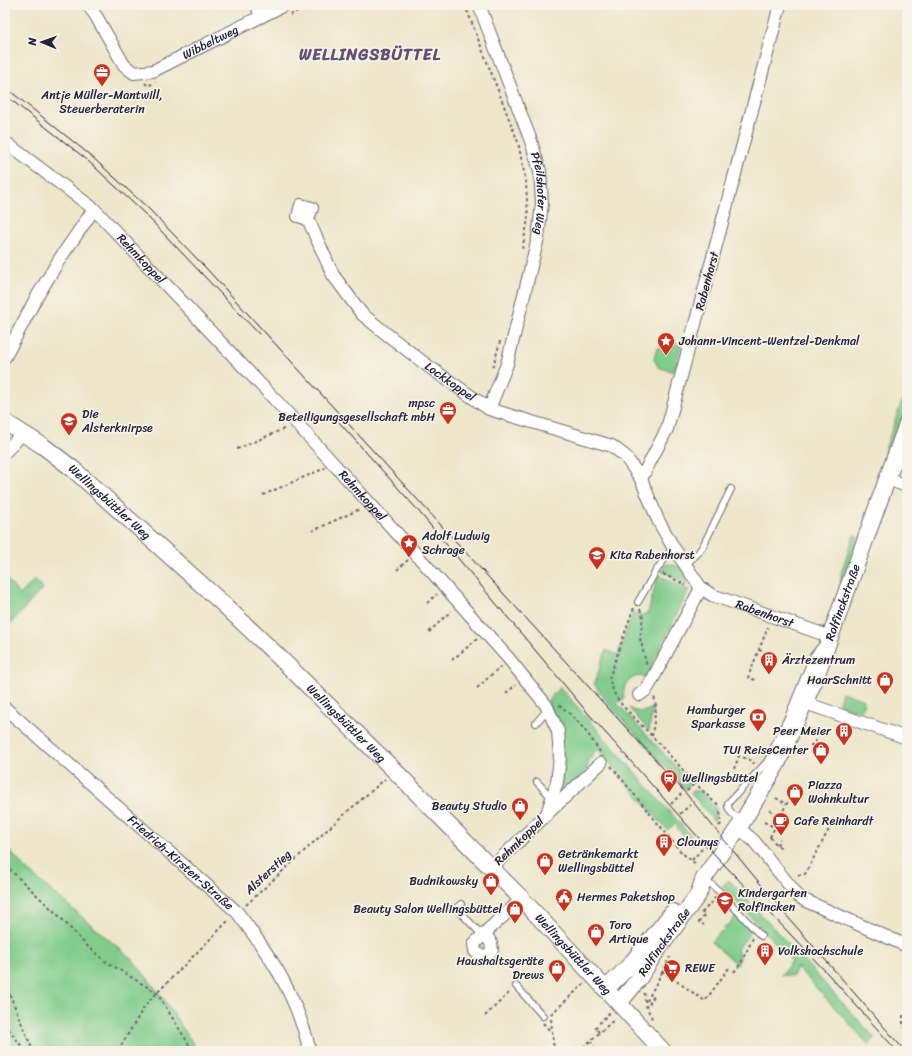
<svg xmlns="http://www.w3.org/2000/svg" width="912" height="1056" viewBox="0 0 912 1056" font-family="Sriracha,sans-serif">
<rect width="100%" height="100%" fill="#f7f3e8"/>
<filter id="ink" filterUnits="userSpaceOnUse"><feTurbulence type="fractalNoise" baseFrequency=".025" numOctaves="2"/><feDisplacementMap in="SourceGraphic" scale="8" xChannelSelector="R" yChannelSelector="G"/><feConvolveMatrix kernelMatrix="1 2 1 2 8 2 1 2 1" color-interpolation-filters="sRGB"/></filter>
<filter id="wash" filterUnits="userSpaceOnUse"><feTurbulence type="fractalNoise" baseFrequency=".012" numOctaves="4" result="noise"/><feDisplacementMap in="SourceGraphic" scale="16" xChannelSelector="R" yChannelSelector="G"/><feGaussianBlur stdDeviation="0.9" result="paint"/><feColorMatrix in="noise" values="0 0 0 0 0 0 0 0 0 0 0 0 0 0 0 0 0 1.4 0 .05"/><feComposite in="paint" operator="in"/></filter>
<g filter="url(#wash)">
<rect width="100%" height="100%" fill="#ede6c9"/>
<path fill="#7fcc8b" stroke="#507763" d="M670 342 681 346 674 372 658 367 654 359 657 348H660Z
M906 390 907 391V407L890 453 884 452Z
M854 535 858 537 841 592V573Z
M666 564C679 563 686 573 689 584L661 571Z
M658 575 689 590 646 677C631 673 621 685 624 699L617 703 689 781 688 787 686 789 612 708 594 684 606 650 618 655 633 612 641 616 648 613Z
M5 577 20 595 34 580 43 588 5 630Z
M560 687 697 843 691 844 677 828 678 827 675 824 667 830 598 749 594 752 588 762 587 772 558 800 563 770 548 700Z
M842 692 864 700 862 710 859 711 840 705 839 702Z
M653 707 649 731 629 708C638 713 645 713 653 707Z
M693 791H700L715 807 717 813 714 821 691 793Z
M5 846 30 873 133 960 162 997 198 1051H5Z
M729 880 875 1038 868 1044 797 967 793 976 781 975 792 961 722 886Z
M737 915 749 929V935L737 949 740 958 737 965 711 942 720 932 722 933 725 930 723 928 726 925 727 927Z"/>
</g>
<g filter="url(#ink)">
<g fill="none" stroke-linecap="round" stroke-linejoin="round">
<g stroke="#69676d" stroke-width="8">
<path id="service" d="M685 565 698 553 703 546 731 489
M638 602 656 571 673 547
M536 723 548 709
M537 782 552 798
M742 820C735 816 727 812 728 803L767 762 789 715 813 656 821 646
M705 879 720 892 761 936
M461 904 456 908 483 936
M516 986 543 1016"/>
</g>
<g stroke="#69676d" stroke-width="14">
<g id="minor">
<path id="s1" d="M88 5 96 16 124 65 134 73 153 71 284 5"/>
<path d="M256 5 262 16"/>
<path id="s2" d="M479 5 531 141 540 171 542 203 538 238 507 364 489 409"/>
<path id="s3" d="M780 5 667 429 641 479 658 520 673 547 701 588 712 595 831 637"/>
<path id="s4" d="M5 142 94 209 279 404 415 553 509 659 546 705 558 731 560 758 557 782 547 814 491 868"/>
<path id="s5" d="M308 219 298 216 301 205 312 208 308 219 333 275 362 314 389 336 428 366 489 409 612 446 625 456 641 479"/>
<path d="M5 357 35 300 59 260 94 209"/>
<path d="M5 452 23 433"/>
<path d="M887 479 907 486"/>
<path d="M639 695 646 690 651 682 701 588"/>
<path d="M805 703 907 738"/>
<path id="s6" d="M5 708 237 912C272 958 296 994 310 1051"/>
<path d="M548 813 601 763"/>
<path d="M739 828 754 841 798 896 806 901 907 946"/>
<path d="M485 933 491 943 492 950 487 956H480L475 951 474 944C479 939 484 934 489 929L522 899"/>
</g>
</g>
<g stroke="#69676d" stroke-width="18">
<g id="secondary">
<path id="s7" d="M5 422 43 446 73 469 220 601 279 657 394 770 522 899 663 1051"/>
<path d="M606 989 630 965 673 912"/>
<path id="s8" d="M619 1003 638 980 654 955 698 895 704 878 743 821 777 764 815 679 907 424"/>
</g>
</g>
<path stroke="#69676d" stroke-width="2" stroke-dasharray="3 3" stroke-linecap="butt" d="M465 5 518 142 526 182 528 219 522 250
M290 15 310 5
M145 83 148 86 155 82
M493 367 501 338
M237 449 286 428
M263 495 325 468
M312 531 360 509
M397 570 408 560
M663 574 686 585
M427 603 437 594
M634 608 632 612 609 679 615 695 622 705 652 736 695 783 714 802 720 805
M640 609 643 617 640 638 647 667
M429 632 451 611
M759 650 765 652
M452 660 477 639
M755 680 748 677 768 627
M477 688 501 666
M506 693 516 685
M559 705C576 717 589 734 600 752
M810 729 816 731
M652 736 656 707 654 696
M810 745H813L817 739
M611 766 682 853 697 865
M734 769 739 756 753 761 754 764
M687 791 695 783
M776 798 786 804
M671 804 681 794
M770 810 780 816
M680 814 690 805
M764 822 774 827
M719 826 721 824 720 812
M770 837 793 791
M770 837 777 845 783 849
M777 845 780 839
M692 860 702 849
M5 865 59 916 85 944 105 961 157 993 193 1051
M798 875 805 874 833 822 824 818
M246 905 340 818 385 779
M701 912 705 915 699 922 704 925
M702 913 716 897
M662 971 705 1001 729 968
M734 972 740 965 753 938
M5 983 33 1051
M644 993 646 1006 653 1020
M647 1001 670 957
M649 1004 654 996
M551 1014 584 984
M903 1015V1025L907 1030
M485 1016 510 992
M551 1019 554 1051
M543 1023 551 1032
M5 1024 25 1051
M599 1032 595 1028 610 1012
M590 1041 594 1046
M118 1051 146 1004 229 920
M579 1051 615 1019"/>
<use href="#service" stroke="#fff" stroke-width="6"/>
<use href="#minor" stroke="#fff" stroke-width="12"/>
<use href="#secondary" stroke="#fff" stroke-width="16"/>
<path stroke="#22223b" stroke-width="1" d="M5 87 90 155 149 209 205 267 683 790 786 915 905 1051
M5 95 86 159 145 214 259 334
M338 421 415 507 587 712 698 837 828 974 897 1051"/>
</g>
</g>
<defs>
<g id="office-pin" transform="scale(0.9)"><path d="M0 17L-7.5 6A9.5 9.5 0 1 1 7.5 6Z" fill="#c8321e" stroke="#f7f3e8"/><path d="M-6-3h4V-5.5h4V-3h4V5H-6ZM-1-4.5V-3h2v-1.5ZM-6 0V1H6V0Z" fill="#fff"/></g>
<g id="sight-pin" transform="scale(0.9)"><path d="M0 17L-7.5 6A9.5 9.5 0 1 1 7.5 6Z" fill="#c8321e" stroke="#f7f3e8"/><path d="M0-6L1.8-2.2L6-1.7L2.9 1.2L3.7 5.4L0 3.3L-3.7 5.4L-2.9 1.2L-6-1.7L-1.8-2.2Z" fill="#fff"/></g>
<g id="school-pin" transform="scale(0.9)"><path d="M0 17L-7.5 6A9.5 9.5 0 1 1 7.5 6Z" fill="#c8321e" stroke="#f7f3e8"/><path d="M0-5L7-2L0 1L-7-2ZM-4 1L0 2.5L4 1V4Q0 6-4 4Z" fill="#fff"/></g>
<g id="building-pin" transform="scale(0.9)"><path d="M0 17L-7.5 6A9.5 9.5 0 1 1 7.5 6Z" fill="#c8321e" stroke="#f7f3e8"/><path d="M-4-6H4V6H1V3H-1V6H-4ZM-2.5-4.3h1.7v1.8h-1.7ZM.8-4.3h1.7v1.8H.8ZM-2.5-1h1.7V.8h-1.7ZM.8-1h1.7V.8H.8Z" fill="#fff"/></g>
<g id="shop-pin" transform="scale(0.9)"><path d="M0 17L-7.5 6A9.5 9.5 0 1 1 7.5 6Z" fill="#c8321e" stroke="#f7f3e8"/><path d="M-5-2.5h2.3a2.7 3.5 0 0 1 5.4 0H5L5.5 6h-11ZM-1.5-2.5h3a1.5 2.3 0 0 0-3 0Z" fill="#fff"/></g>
<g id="bank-pin" transform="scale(0.9)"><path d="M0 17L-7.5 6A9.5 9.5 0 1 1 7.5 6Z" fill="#c8321e" stroke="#f7f3e8"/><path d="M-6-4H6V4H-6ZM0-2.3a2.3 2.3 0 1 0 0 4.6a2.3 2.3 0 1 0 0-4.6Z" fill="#fff"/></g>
<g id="station-pin" transform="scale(0.9)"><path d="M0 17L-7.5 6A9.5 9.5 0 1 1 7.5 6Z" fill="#c8321e" stroke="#f7f3e8"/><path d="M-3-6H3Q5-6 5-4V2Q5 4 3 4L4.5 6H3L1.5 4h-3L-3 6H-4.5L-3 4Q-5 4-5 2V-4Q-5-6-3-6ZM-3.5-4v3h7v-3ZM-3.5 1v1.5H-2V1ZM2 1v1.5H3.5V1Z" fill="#fff"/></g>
<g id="cafe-pin" transform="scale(0.9)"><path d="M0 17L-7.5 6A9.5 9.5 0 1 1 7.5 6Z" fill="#c8321e" stroke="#f7f3e8"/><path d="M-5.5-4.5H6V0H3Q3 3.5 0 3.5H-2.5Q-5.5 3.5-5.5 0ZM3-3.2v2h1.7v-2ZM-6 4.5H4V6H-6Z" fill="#fff"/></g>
<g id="civic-pin" transform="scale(0.9)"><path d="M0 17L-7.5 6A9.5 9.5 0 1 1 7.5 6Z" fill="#c8321e" stroke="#f7f3e8"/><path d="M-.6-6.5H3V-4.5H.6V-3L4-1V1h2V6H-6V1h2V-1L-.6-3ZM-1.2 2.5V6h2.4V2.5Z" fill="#fff"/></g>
<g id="supermarket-pin" transform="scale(0.9)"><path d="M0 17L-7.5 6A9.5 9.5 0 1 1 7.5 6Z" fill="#c8321e" stroke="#f7f3e8"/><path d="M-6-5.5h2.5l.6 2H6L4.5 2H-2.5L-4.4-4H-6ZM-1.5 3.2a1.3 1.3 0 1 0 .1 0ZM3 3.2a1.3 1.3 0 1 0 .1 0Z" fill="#fff"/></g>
</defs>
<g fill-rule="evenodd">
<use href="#office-pin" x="102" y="72"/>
<use href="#sight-pin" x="666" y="341"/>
<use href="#office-pin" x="448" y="410"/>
<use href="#school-pin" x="69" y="421"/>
<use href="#sight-pin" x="409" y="543"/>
<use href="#school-pin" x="597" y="555"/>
<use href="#building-pin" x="769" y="660"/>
<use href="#shop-pin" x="885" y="680"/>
<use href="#bank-pin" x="758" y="717"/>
<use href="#building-pin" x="844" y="731"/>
<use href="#shop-pin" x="821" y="750"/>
<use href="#station-pin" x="669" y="778"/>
<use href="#shop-pin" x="795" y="792"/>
<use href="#shop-pin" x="520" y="806"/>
<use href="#cafe-pin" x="781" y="821"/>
<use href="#building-pin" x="664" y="842"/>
<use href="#shop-pin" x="545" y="861"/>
<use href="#shop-pin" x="491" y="881"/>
<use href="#civic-pin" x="564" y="897"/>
<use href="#school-pin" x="725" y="900"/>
<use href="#shop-pin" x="515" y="909"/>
<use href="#shop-pin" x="596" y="932"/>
<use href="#building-pin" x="765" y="951"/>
<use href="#shop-pin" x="557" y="968"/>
<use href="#supermarket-pin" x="672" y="968"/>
</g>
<g text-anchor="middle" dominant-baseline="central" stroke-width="3.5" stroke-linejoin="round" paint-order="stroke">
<g font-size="12" fill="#22223b" stroke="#f7f3e8">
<text stroke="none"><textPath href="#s1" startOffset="166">Wibbeltweg</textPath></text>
<text stroke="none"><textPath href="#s2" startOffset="199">Pfeilshofer Weg</textPath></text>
<text stroke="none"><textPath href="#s4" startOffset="180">Rehmkoppel</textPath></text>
<text transform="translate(707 281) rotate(-75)">Rabenhorst</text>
<text stroke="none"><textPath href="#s5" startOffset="266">Lockkoppel</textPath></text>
<text stroke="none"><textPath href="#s4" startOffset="504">Rehmkoppel</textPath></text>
<text stroke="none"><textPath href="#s7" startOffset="132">Wellingsbüttler Weg</textPath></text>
<text stroke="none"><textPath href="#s8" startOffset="462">Rolfinckstraße</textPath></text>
<text stroke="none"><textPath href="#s3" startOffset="689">Rabenhorst</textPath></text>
<text stroke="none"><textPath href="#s7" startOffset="456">Wellingsbüttler Weg</textPath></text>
<text transform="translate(519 841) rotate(-44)">Rehmkoppel</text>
<text stroke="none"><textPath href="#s6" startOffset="234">Friedrich-Kirsten-Straße</textPath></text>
<text transform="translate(268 872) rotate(-43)">Alsterstieg</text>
<text stroke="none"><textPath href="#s8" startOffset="76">Rolfinckstraße</textPath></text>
<text stroke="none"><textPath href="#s7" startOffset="780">Wellingsbüttler Weg</textPath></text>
</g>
<g font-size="12" fill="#22223b" stroke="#f7f3e8" text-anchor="start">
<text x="102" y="95" text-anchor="middle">Antje Müller-Mantwill,<tspan x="102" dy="14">Steuerberaterin</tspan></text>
<text x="679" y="341">Johann-Vincent-Wentzel-Denkmal</text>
<text x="435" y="403" text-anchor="end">mpsc<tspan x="435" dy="14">Beteiligungsgesellschaft mbH</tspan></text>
<text x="82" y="414">Die<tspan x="82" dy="14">Alsterknirpse</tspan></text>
<text x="422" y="536">Adolf Ludwig<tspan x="422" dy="14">Schrage</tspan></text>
<text x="610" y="555">Kita Rabenhorst</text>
<text x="782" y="660">Ärztezentrum</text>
<text x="872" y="680" text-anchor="end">HaarSchnitt</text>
<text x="745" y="710" text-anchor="end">Hamburger<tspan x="745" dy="14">Sparkasse</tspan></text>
<text x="831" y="731" text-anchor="end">Peer Meier</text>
<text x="808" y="750" text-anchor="end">TUI ReiseCenter</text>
<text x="682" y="778">Wellingsbüttel</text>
<text x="808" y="785">Piazza<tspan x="808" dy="14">Wohnkultur</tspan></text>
<text x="507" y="806" text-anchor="end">Beauty Studio</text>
<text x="794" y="821">Cafe Reinhardt</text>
<text x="677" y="842">Clounys</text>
<text x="558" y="854">Getränkemarkt<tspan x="558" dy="14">Wellingsbüttel</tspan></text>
<text x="478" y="881" text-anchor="end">Budnikowsky</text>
<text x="738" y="893">Kindergarten<tspan x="738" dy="14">Rolfincken</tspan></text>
<text x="577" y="897">Hermes Paketshop</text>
<text x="502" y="909" text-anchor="end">Beauty Salon Wellingsbüttel</text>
<text x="609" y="925">Toro<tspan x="609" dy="14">Artique</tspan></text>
<text x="778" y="951">Volkshochschule</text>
<text x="544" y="961" text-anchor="end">Haushaltsgeräte<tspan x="544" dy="14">Drews</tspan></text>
<text x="685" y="968">REWE</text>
</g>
<g font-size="16" font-weight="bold" letter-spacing="1" fill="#674f72" stroke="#f7f3e8">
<text x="370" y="54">WELLINGSBÜTTEL</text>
</g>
</g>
<rect width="912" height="1056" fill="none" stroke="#f7f3e8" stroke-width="20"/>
<g transform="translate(42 42) rotate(272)" stroke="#f7f3e8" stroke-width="3" paint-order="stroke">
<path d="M0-3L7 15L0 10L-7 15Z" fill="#22223b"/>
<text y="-6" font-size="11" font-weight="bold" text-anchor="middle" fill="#22223b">N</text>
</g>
</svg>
